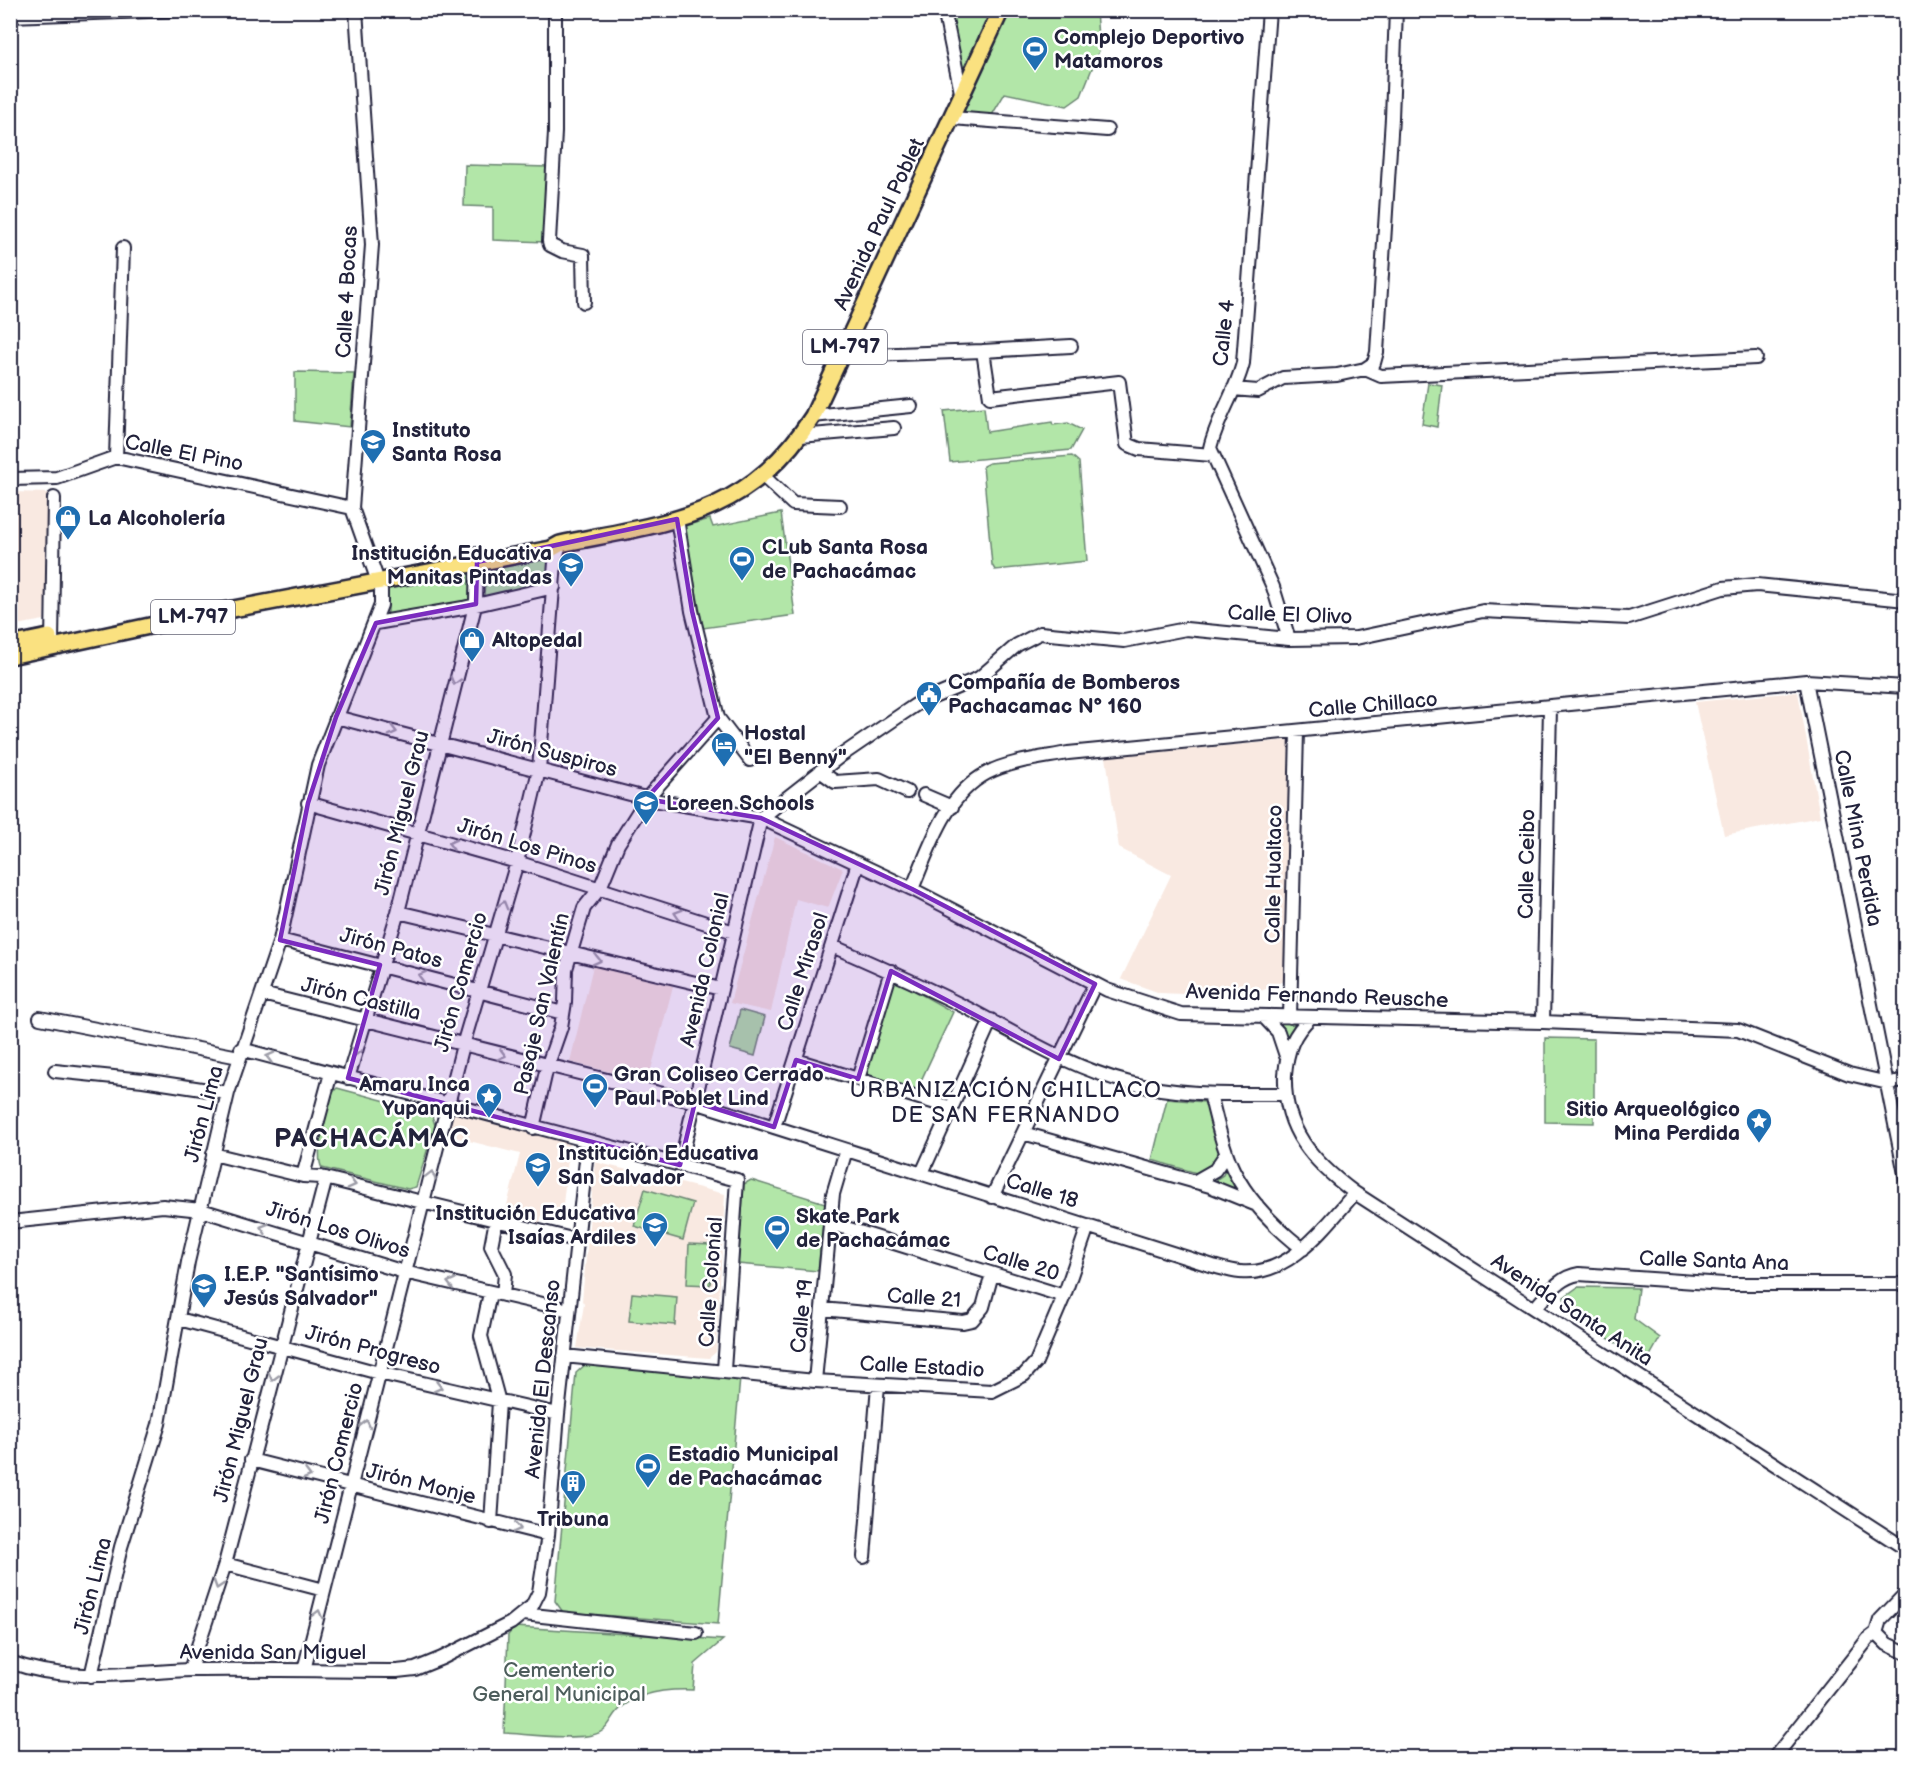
<svg xmlns="http://www.w3.org/2000/svg" width="1916" height="1768" viewBox="0 0 1916 1768" font-family="'Balsamiq Sans',sans-serif">
<rect width="100%" height="100%" fill="#fff"/>
<filter id="ink" filterUnits="userSpaceOnUse"><feTurbulence type="fractalNoise" baseFrequency=".0167" numOctaves="2"/><feDisplacementMap in="SourceGraphic" scale="12" xChannelSelector="R" yChannelSelector="G"/><feConvolveMatrix kernelMatrix="1 2 1 2 8 2 1 2 1" color-interpolation-filters="sRGB"/></filter>
<g filter="url(#ink)">
<path fill="#f9e9e1" d="M11 492 50 493 44 620 11 626Z
M1798 692 1820 817 1724 835 1695 702Z
M1289 740 1284 981 1247 997 1160 993 1121 979 1171 875 1119 848 1106 757Z
M775 837 843 869 828 908 796 899 771 1012 730 1003Z
M593 966 673 986 648 1081 570 1062Z
M455 1112 570 1142 562 1213 543 1209 539 1228 500 1219 503 1209H506L520 1154 446 1135Z
M595 1162 725 1194 716 1352 709 1358 577 1348 584 1304 582 1301Z"/>
<path fill="#b2e6a8" stroke="#6a8472" stroke-width="1.5" d="M947 11H997L963 82Z
M1008 11H1096L1099 51 1081 96 1067 106 1005 93 992 115 961 112Z
M465 165 548 167 545 242 493 240V207L464 206Z
M295 372 354 373 350 427 295 421Z
M1428 383 1442 385 1437 427 1422 424Z
M984 407 987 432 1052 422 1053 425 1068 423 1082 430 1071 450 950 462 944 411Z
M1072 456 1079 462 1087 561 995 570 992 565 983 466 989 463Z
M781 513 795 615 703 628 684 526 710 519 713 527Z
M551 552 552 586 483 602 487 567Z
M468 571 472 575 470 604 382 621 388 612V585Z
M897 981 953 1012 917 1089 868 1076 866 1072 892 983Z
M740 1010 765 1017 755 1056 730 1049Z
M1275 1020 1300 1021 1288 1042Z
M1545 1038 1594 1039V1123L1545 1122Z
M337 1088 431 1113 435 1125 416 1187 408 1189 322 1168C314 1157 326 1096 337 1088Z
M1167 1099 1205 1102 1220 1155 1219 1161 1200 1174 1152 1160Z
M1227 1166 1239 1191 1212 1182 1223 1175Z
M751 1180 825 1203 818 1271 738 1264 744 1184Z
M645 1189 693 1203 683 1240 634 1226Z
M689 1244 713 1245 710 1285 687 1284Z
M1578 1287 1638 1288 1634 1319 1660 1338 1646 1363 1613 1341 1568 1315 1564 1297Z
M632 1293 677 1297 675 1325 629 1321Z
M586 1364 740 1378 718 1624 563 1612 555 1601 576 1373Z
M515 1627 723 1640 695 1664 693 1690C668 1689 637 1691 618 1711 609 1721 608 1732 592 1735 575 1740 525 1734 504 1733L508 1635Z"/>
<g fill="none" stroke-linecap="round" stroke-linejoin="round">
<g stroke="#22223b" stroke-width="16">
<path id="minor" d="M555 10V132L549 241 550 245 562 251 583 255 584 302
M944 10 962 97
M1269 10 1243 363C1236 392 1217 418 1210 448L1273 587 1289 639
M10 16 176 10
M952 118 1107 130
M983 351 1071 346
M840 356 983 351 990 397 1119 382 1127 444 1139 449 1212 455
M1365 369 1381 376 1756 358
M1233 389 1258 391 1283 378 1337 375 1365 369 1374 363 1377 352 1392 118 1396 10
M813 416 911 406
M800 436 894 428
M116 457 123 248
M762 475 793 504 840 506
M10 479 57 478 116 457 352 508
M677 519 692 611 718 718 750 760
M376 623 463 608 554 587
M52 646 54 498
M1806 681 1906 1179
M336 717 653 800 761 818 912 889 1107 990 1181 1014 1543 1022 1738 1030 1849 1074 1888 1083 1906 1081
M820 771 835 782 879 779 907 792
M924 795 952 807
M308 803 517 862 734 932
M761 818 839 757 902 714 917 704 979 678 1017 645 1040 633 1124 641 1186 629 1289 639 1356 638 1483 611 1629 618 1723 588 1757 585 1906 600
M912 889C929 849 945 795 987 773 1010 761 1042 758 1068 753L1806 681 1906 687
M398 912 721 989
M280 940 563 1013
M832 946C878 966 924 986 969 1009 1022 1037 1071 1068 1130 1083 1180 1096 1233 1094 1285 1094
M262 994 695 1102 1213 1266C1221 1268 1231 1271 1240 1272 1290 1277 1326 1225 1355 1193
M1263 1016 1278 1032 1286 1056
M1290 1017 1297 732
M1311 1017C1293 1034 1287 1050 1285 1075 1283 1129 1313 1162 1355 1193L1906 1549
M40 1018 239 1057
M1543 1022 1550 708
M241 1049 737 1180 724 1370
M796 1060 952 1108
M55 1071 143 1080 228 1093
M348 1078 398 912 476 602 477 554
M858 1079 891 971
M1210 1094C1215 1113 1219 1133 1226 1152 1239 1192 1271 1224 1303 1249
M774 1127 858 863
M533 1128 547 1067 561 1027 565 1002 566 969 584 908 600 888 618 844 647 798 718 718
M1023 1133 1210 1186 1257 1205
M213 1154 303 1176 321 1177 576 1240
M680 1165 761 818
M922 1173 991 1020
M303 1176 331 1073
M1194 1182 1215 1170 1226 1154
M992 1197 1095 984
M496 1220 491 1246 505 1274 503 1295
M10 1222 163 1206 201 1210 404 1272 569 1310
M830 1223 1064 1296
M490 1293 481 1336 499 1402 491 1522
M1535 1308C1548 1294 1559 1277 1579 1274L1724 1284H1906
M822 1309 963 1322 972 1320 983 1307 992 1274
M179 1319 379 1373 558 1414
M564 1356 815 1381 992 1391 1024 1375 1036 1362 1064 1296 1088 1226
M815 1381 833 1194 846 1150
M251 1460 548 1535
M864 1557 878 1385
M225 1564 324 1590
M1906 1593 1880 1620 1876 1633 1887 1644 1906 1653
M524 1614 696 1633
M10 1662C69 1684 131 1672 192 1670 260 1669 329 1671 397 1671L415 1669 442 1658 511 1623 532 1606 539 1592 548 1535 558 1414 588 1142
M190 1670 225 1564 326 1178
M304 1670 463 1045 517 862 539 770 555 562 560 544
M91 1676 121 1547 159 1424 188 1262 228 1093 280 940 318 765 381 605V590L352 508 372 245 356 10
M1774 1758 1868 1639 1876 1633"/>
</g>
<g stroke="#22223b" stroke-width="20">
<path id="major" d="M10 645 49 637
M10 656 196 616 551 549 560 544C669 522 747 518 813 416L1001 10"/>
</g>
<use href="#minor" stroke="#fff" stroke-width="12"/>
<use href="#major" stroke="#fae180" stroke-width="15"/>
</g>
<defs><path id="oneway-chevron" d="M-2-3.5L2.5 0L-2 3.5" fill="none" stroke-width="1.6" stroke-linecap="round" stroke-linejoin="round" transform="scale(1.5)"/></defs>
<g stroke="#9c9ca7">
<use href="#oneway-chevron" transform="translate(455 681) rotate(105)"/>
<use href="#oneway-chevron" transform="translate(393 731) rotate(14)"/>
<use href="#oneway-chevron" transform="translate(452 844) rotate(-165)"/>
<use href="#oneway-chevron" transform="translate(503 905) rotate(-74)"/>
<use href="#oneway-chevron" transform="translate(678 914) rotate(-162)"/>
<use href="#oneway-chevron" transform="translate(597 960) rotate(13)"/>
<use href="#oneway-chevron" transform="translate(422 976) rotate(-165)"/>
<use href="#oneway-chevron" transform="translate(356 1052) rotate(106)"/>
<use href="#oneway-chevron" transform="translate(502 1055) rotate(15)"/>
<use href="#oneway-chevron" transform="translate(270 1057) rotate(-165)"/>
<use href="#oneway-chevron" transform="translate(431 1175) rotate(-76)"/>
<use href="#oneway-chevron" transform="translate(352 1184) rotate(14)"/>
<use href="#oneway-chevron" transform="translate(264 1228) rotate(-164)"/>
<use href="#oneway-chevron" transform="translate(451 1283) rotate(-166)"/>
<use href="#oneway-chevron" transform="translate(273 1377) rotate(105)"/>
<use href="#oneway-chevron" transform="translate(438 1387) rotate(14)"/>
<use href="#oneway-chevron" transform="translate(366 1424) rotate(-76)"/>
<use href="#oneway-chevron" transform="translate(307 1475) rotate(15)"/>
<use href="#oneway-chevron" transform="translate(517 1528) rotate(13)"/>
<use href="#oneway-chevron" transform="translate(218 1585) rotate(108)"/>
<use href="#oneway-chevron" transform="translate(318 1614) rotate(-76)"/>
</g>
</g>
<path fill="#7b2cbf" fill-opacity="0.2" stroke="#7b2cbf" stroke-width="4.5" stroke-linejoin="round" d="M677 519 692 611 718 718 646 799 761 818 912 889 1095 984 1059 1059 891 971 858 1079 796 1060 774 1127 695 1102 680 1165 348 1078 380 965 280 940 308 803 336 717 376 623 476 604 477 562Z"/>
<defs>
<g id="stadium-pin" transform="scale(1.35)"><path d="M0 17L-7.5 6A9.5 9.5 0 1 1 7.5 6Z" fill="#1f6fb2" stroke="#fff"/><path d="M0-5a6.5 5 0 1 0 0 10a6.5 5 0 1 0 0-10ZM-3.5-1.8h7v3.6h-7Z" fill="#fff"/></g>
<g id="university-pin" transform="scale(1.35)"><path d="M0 17L-7.5 6A9.5 9.5 0 1 1 7.5 6Z" fill="#1f6fb2" stroke="#fff"/><path d="M0-5L7-2L0 1L-7-2ZM-4 1L0 2.5L4 1V4Q0 6-4 4Z" fill="#fff"/></g>
<g id="shop-pin" transform="scale(1.35)"><path d="M0 17L-7.5 6A9.5 9.5 0 1 1 7.5 6Z" fill="#1f6fb2" stroke="#fff"/><path d="M-5-2.5h2.3a2.7 3.5 0 0 1 5.4 0H5L5.5 6h-11ZM-1.5-2.5h3a1.5 2.3 0 0 0-3 0Z" fill="#fff"/></g>
<g id="school-pin" transform="scale(1.35)"><path d="M0 17L-7.5 6A9.5 9.5 0 1 1 7.5 6Z" fill="#1f6fb2" stroke="#fff"/><path d="M0-5L7-2L0 1L-7-2ZM-4 1L0 2.5L4 1V4Q0 6-4 4Z" fill="#fff"/></g>
<g id="civic-pin" transform="scale(1.35)"><path d="M0 17L-7.5 6A9.5 9.5 0 1 1 7.5 6Z" fill="#1f6fb2" stroke="#fff"/><path d="M-.6-6.5H3V-4.5H.6V-3L4-1V1h2V6H-6V1h2V-1L-.6-3ZM-1.2 2.5V6h2.4V2.5Z" fill="#fff"/></g>
<g id="hotel-pin" transform="scale(1.35)"><path d="M0 17L-7.5 6A9.5 9.5 0 1 1 7.5 6Z" fill="#1f6fb2" stroke="#fff"/><path d="M-6-4.5h1.5V1H6V5H4.5V3h-9V5H-6ZM-4 0a1.8 1.8 0 1 1 3.6 0ZM.5 0V-2.5h3Q6-2.5 6 0Z" fill="#fff"/></g>
<g id="sight-pin" transform="scale(1.35)"><path d="M0 17L-7.5 6A9.5 9.5 0 1 1 7.5 6Z" fill="#1f6fb2" stroke="#fff"/><path d="M0-6L1.8-2.2L6-1.7L2.9 1.2L3.7 5.4L0 3.3L-3.7 5.4L-2.9 1.2L-6-1.7L-1.8-2.2Z" fill="#fff"/></g>
<g id="building-pin" transform="scale(1.35)"><path d="M0 17L-7.5 6A9.5 9.5 0 1 1 7.5 6Z" fill="#1f6fb2" stroke="#fff"/><path d="M-4-6H4V6H1V3H-1V6H-4ZM-2.5-4.3h1.7v1.8h-1.7ZM.8-4.3h1.7v1.8H.8ZM-2.5-1h1.7V.8h-1.7ZM.8-1h1.7V.8H.8Z" fill="#fff"/></g>
</defs>
<g fill-rule="evenodd">
<use href="#stadium-pin" x="1035" y="49"/>
<use href="#university-pin" x="373" y="442"/>
<use href="#shop-pin" x="68" y="518"/>
<use href="#stadium-pin" x="742" y="559"/>
<use href="#school-pin" x="571" y="565"/>
<use href="#shop-pin" x="472" y="640"/>
<use href="#civic-pin" x="929" y="694"/>
<use href="#hotel-pin" x="724" y="745"/>
<use href="#school-pin" x="646" y="803"/>
<use href="#stadium-pin" x="595" y="1086"/>
<use href="#sight-pin" x="489" y="1096"/>
<use href="#sight-pin" x="1759" y="1121"/>
<use href="#school-pin" x="538" y="1165"/>
<use href="#school-pin" x="655" y="1225"/>
<use href="#stadium-pin" x="777" y="1228"/>
<use href="#school-pin" x="204" y="1286"/>
<use href="#stadium-pin" x="648" y="1466"/>
<use href="#building-pin" x="573" y="1483"/>
</g>
<g text-anchor="middle" dominant-baseline="central" stroke-width="5" stroke-linejoin="round" paint-order="stroke">
<g fill="#fff" stroke="#646476" stroke-width="1.5">
<rect x="803" y="330" width="84" height="34" rx="4.5"/>
<rect x="151" y="600" width="84" height="34" rx="4.5"/>
</g>
<g font-size="20" font-weight="bold" fill="#22223b">
<text x="845" y="347">LM-797</text>
<text x="193" y="617">LM-797</text>
</g>
<g font-size="21" font-weight="bold" fill="#22223b" stroke="#fff" text-anchor="start">
<text x="1054" y="37">Complejo Deportivo<tspan x="1054" dy="24">Matamoros</tspan></text>
<text x="392" y="430">Instituto<tspan x="392" dy="24">Santa Rosa</tspan></text>
<text x="88" y="518">La Alcoholería</text>
<text x="762" y="547">CLub Santa Rosa<tspan x="762" dy="24">de Pachacámac</tspan></text>
<text x="552" y="553" text-anchor="end">Institución Educativa<tspan x="552" dy="24">Manitas Pintadas</tspan></text>
<text x="492" y="640">Altopedal</text>
<text x="948" y="682">Compañía de Bomberos<tspan x="948" dy="24">Pachacamac Nº 160</tspan></text>
<text x="744" y="733">Hostal<tspan x="744" dy="24">"El Benny"</tspan></text>
<text x="666" y="803">Loreen Schools</text>
<text x="614" y="1074">Gran Coliseo Cerrado<tspan x="614" dy="24">Paul Poblet Lind</tspan></text>
<text x="470" y="1084" text-anchor="end">Amaru Inca<tspan x="470" dy="24">Yupanqui</tspan></text>
<text x="1740" y="1109" text-anchor="end">Sitio Arqueológico<tspan x="1740" dy="24">Mina Perdida</tspan></text>
<text x="558" y="1153">Institución Educativa<tspan x="558" dy="24">San Salvador</tspan></text>
<text x="636" y="1213" text-anchor="end">Institución Educativa<tspan x="636" dy="24">Isaías Ardiles</tspan></text>
<text x="796" y="1216">Skate Park<tspan x="796" dy="24">de Pachacámac</tspan></text>
<text x="224" y="1274">I.E.P. "Santísimo<tspan x="224" dy="24">Jesús Salvador"</tspan></text>
<text x="668" y="1454">Estadio Municipal<tspan x="668" dy="24">de Pachacámac</tspan></text>
<text x="573" y="1519" text-anchor="middle">Tribuna</text>
</g>
<g font-size="21" fill="#22223b" stroke="#fff">
<text transform="translate(879 224) rotate(-65)">Avenida Paul Poblet</text>
<text transform="translate(347 292) rotate(-87)">Calle 4 Bocas</text>
<text transform="translate(1224 333) rotate(-84)">Calle 4</text>
<text transform="translate(184 453) rotate(11)">Calle El Pino</text>
<text transform="translate(1290 615) rotate(2)">Calle El Olivo</text>
<text transform="translate(1373 705) rotate(-5)">Calle Chillaco</text>
<text transform="translate(552 753) rotate(15)">Jirón Suspiros</text>
<text transform="translate(402 813) rotate(-76)">Jirón Miguel Grau</text>
<text transform="translate(1858 838) rotate(79)">Calle Mina Perdida</text>
<text transform="translate(527 846) rotate(17)">Jirón Los Pinos</text>
<text transform="translate(1527 864) rotate(-89)">Calle Ceibo</text>
<text transform="translate(1274 874) rotate(-89)">Calle Hualtaco</text>
<text transform="translate(391 948) rotate(15)">Jirón Patos</text>
<text transform="translate(705 970) rotate(-77)">Avenida Colonial</text>
<text transform="translate(803 972) rotate(-72)">Calle Mirasol</text>
<text transform="translate(461 982) rotate(-74)">Jirón Comercio</text>
<text transform="translate(1317 996) rotate(2)">Avenida Fernando Reusche</text>
<text transform="translate(361 999) rotate(14)">Jirón Castilla</text>
<text transform="translate(542 1004) rotate(-77)">Pasaje San Valentín</text>
<text transform="translate(204 1114) rotate(-75)">Jirón Lima</text>
<text transform="translate(1042 1191) rotate(17)">Calle 18</text>
<text transform="translate(338 1230) rotate(17)">Jirón Los Olivos</text>
<text transform="translate(1714 1261) rotate(2)">Calle Santa Ana</text>
<text transform="translate(1021 1263) rotate(17)">Calle 20</text>
<text transform="translate(711 1282) rotate(-86)">Calle Colonial</text>
<text transform="translate(924 1298) rotate(4)">Calle 21</text>
<text transform="translate(1572 1310) rotate(33)">Avenida Santa Anita</text>
<text transform="translate(802 1316) rotate(-84)">Calle 19</text>
<text transform="translate(373 1350) rotate(15)">Jirón Progreso</text>
<text transform="translate(922 1367) rotate(3)">Calle Estadio</text>
<text transform="translate(543 1379) rotate(-84)">Avenida El Descanso</text>
<text transform="translate(241 1420) rotate(-76)">Jirón Miguel Grau</text>
<text transform="translate(339 1453) rotate(-76)">Jirón Comercio</text>
<text transform="translate(421 1484) rotate(14)">Jirón Monje</text>
<text transform="translate(93 1586) rotate(-76)">Jirón Lima</text>
<text x="273" y="1652">Avenida San Miguel</text>
</g>
<g font-size="21" fill="#4d5d5c" stroke="#fff">
<text x="559" y="1670">Cementerio<tspan x="559" dy="24">General Municipal</tspan></text>
</g>
<g font-size="22" letter-spacing="1.5" fill="#22223b" stroke="#fff">
<text x="1006" y="1090">URBANIZACIÓN CHILLACO<tspan x="1006" dy="25">DE SAN FERNANDO</tspan></text>
</g>
<g font-size="27" font-weight="bold" letter-spacing="1.5" fill="#22223b" stroke="#fff">
<text x="372" y="1139">PACHACÁMAC</text>
</g>
</g>
<rect width="1916" height="1768" fill="none" stroke="#fff" stroke-width="36"/>
<rect x="18" y="18" width="1880" height="1732" fill="none" stroke="#22223b" stroke-width="2" filter="url(#ink)"/>
</svg>
